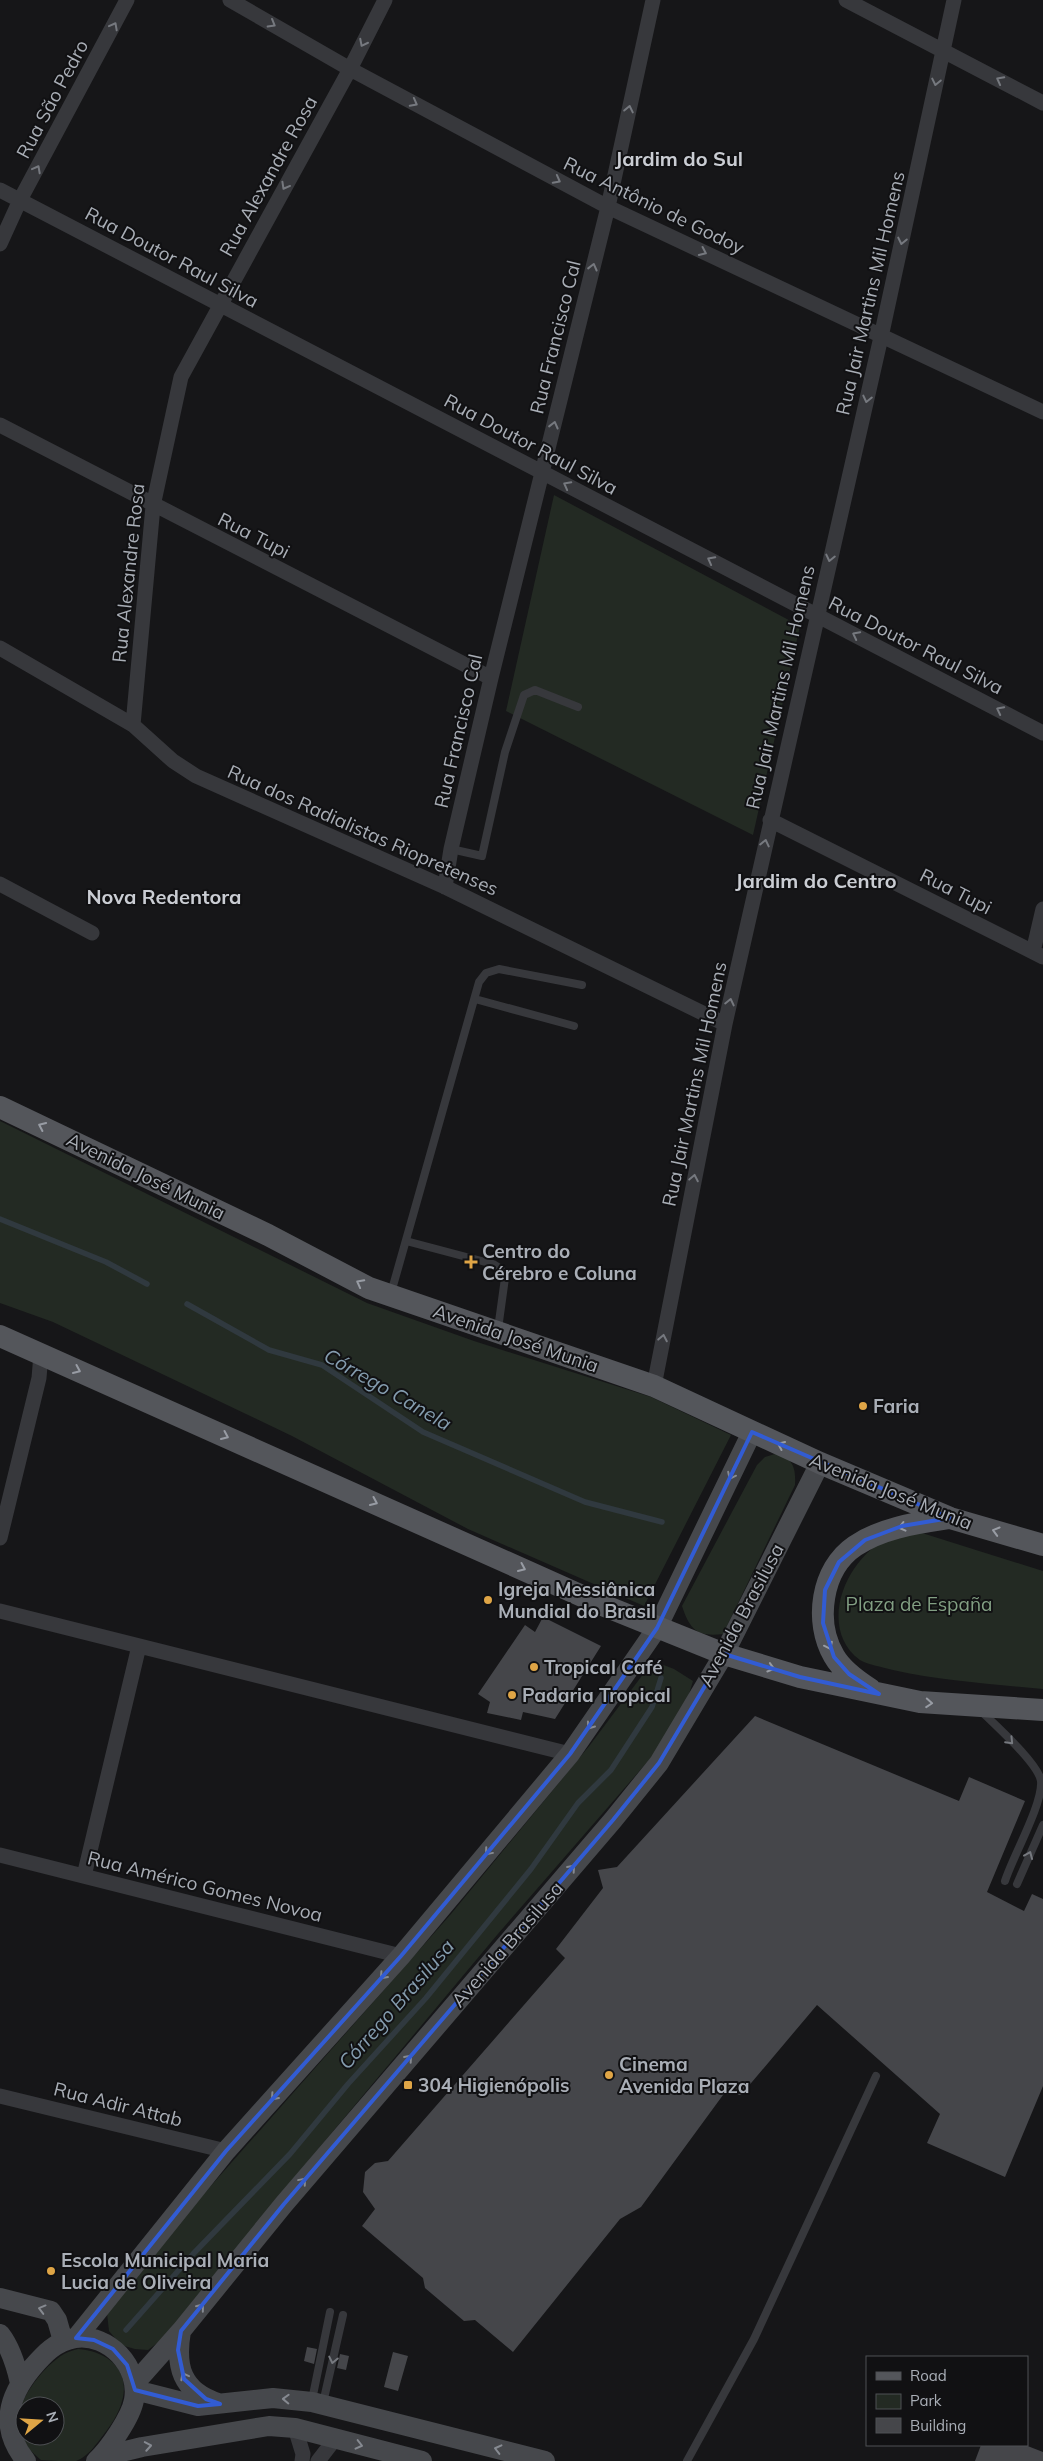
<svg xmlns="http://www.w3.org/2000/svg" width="1043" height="2461" viewBox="0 0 1043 2461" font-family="Mulish,sans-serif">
<rect width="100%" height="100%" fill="#161618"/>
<path fill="#232a23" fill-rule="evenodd" d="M554 495 800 626 753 835 506 711Z
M0 1121 367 1303 474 1341 651 1397 731 1435 644 1606 468 1529 292 1436 53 1322 0 1303Z
M775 1454C793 1458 796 1467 795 1485L723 1634C697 1637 690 1630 682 1606L757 1465 765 1457Z
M922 1533 1043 1571V1689C993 1684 942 1681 893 1670 883 1667 868 1665 860 1660 815 1627 848 1553 892 1537 901 1534 913 1534 922 1533Z
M661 1664 674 1669 693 1681 686 1704 655 1753 497 1935 294 2178 165 2337 148 2350 135 2349 121 2345 109 2331 107 2313 142 2264 451 1914 590 1745 647 1669Z
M78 2349C107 2351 131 2370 122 2401 119 2414 109 2428 101 2438 94 2447 87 2457 76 2461 67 2461 50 2461 41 2460 32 2452 21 2443 18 2430 12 2406 43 2366 64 2354 68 2352 73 2350 78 2349ZM25 2406H55V2436H25Z"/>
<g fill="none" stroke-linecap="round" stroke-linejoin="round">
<path stroke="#30393f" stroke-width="5.5" d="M0 1219 106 1262 147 1284
M187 1304 269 1350 322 1365 423 1432 585 1502 662 1522
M126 2330 193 2254 290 2154 348 2084 426 1998 531 1869 578 1803 611 1770 652 1707 661 1678"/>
</g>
<path fill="#45464a" d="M543 1617 601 1646 555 1719 523 1712 521 1720 487 1713 490 1702 478 1694 525 1625 535 1632Z
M755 1716 959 1801 969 1777 1025 1801 987 1892 1024 1911 1032 1894 1043 1899V2086L1005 2177 927 2143 940 2114 817 2005 741 2095H723L641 2207 620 2219 513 2352 475 2320 464 2321 425 2288 423 2278 362 2226 375 2209 363 2192 365 2172 375 2163 388 2161 565 1958 556 1949 603 1888 598 1870 617 1867Z
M307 2347 317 2349 314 2364 304 2361Z
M393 2352 408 2356 398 2391 384 2387Z
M340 2354 349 2356 346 2370 337 2368Z
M981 2445H1025L1043 2452V2461H975Z"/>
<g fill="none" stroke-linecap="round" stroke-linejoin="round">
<path stroke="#37383c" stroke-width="8" d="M451 849 482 856 505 752 524 695 535 690 578 707
M475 999 574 1026
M406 1241 493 1264 501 1269 505 1278 498 1329
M391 1293 479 982 486 973 499 969 582 985
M981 1711C995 1725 1038 1763 1041 1781 1043 1804 1013 1856 1005 1881
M1017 1884 1043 1825
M312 2400 330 2312
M323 2403 343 2315
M687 2461 754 2339 876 2076"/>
<path stroke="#37383c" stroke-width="15" d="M230 0 350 69 608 207 1043 412
M846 0 1043 103
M0 190 1043 733
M0 244 20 200 127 0
M0 425 491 678
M0 648 133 725 173 761 196 776 445 887 725 1024
M133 725 153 506 181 377 350 69 385 0
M770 820 1043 957
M0 884 92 933
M445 887 451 849 491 678 608 207 653 0
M1033 952 1043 909
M654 1386 725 1024 881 337 954 0
M0 1538 39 1378 41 1354
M0 1611 570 1754
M0 1855 401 1956
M84 1876 139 1646
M0 2096 226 2151
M295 2428 303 2454 302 2461
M318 2461 335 2439"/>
<path stroke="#46484c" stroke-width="20" d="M0 2298 51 2311 57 2320 63 2341
M181 2331C175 2366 181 2391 218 2403
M0 2334C11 2348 16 2365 20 2383
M76 2338 226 2151 401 1956 570 1754 657 1628 752 1432
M134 2384 181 2331 284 2204 613 1820 659 1763 724 1654 820 1463
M135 2390 198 2406 273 2398 312 2402 545 2461
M101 2457 142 2447 269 2426 295 2428 422 2461
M26 2461C0 2429 7 2398 32 2368 44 2354 56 2341 75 2338 109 2333 140 2367 134 2400 131 2417 109 2449 96 2461"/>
<path stroke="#54565b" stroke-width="22" d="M0 1107 268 1235 369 1288 654 1386 820 1463 950 1518 1043 1545
M0 1336 600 1604 724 1654 800 1677 920 1702 1043 1710
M870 1689C856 1680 842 1670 834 1656 814 1622 821 1569 855 1546 883 1527 918 1523 950 1518"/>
</g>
<defs><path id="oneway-chevron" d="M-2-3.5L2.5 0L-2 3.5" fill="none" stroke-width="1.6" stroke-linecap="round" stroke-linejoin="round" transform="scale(1.25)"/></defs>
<g stroke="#76797f">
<use href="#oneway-chevron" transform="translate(272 24) rotate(30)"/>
<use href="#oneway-chevron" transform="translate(114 26) rotate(-62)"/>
<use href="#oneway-chevron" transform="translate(363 43) rotate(117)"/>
<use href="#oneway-chevron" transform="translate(1000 80) rotate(-152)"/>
<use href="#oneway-chevron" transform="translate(936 82) rotate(102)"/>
<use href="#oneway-chevron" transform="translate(414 103) rotate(28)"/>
<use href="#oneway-chevron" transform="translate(629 109) rotate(-78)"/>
<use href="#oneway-chevron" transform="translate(37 169) rotate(-62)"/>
<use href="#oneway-chevron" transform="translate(557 180) rotate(28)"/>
<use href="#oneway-chevron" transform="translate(285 186) rotate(119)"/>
<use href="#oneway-chevron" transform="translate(902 241) rotate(102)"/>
<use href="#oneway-chevron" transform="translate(703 252) rotate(25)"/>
<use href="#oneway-chevron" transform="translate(593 267) rotate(-76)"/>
<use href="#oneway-chevron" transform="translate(867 399) rotate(103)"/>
<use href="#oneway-chevron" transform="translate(554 425) rotate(-76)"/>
<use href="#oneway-chevron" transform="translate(567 485) rotate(-152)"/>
<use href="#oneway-chevron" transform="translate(830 558) rotate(103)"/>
<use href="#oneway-chevron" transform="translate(711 560) rotate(-152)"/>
<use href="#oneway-chevron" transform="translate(856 635) rotate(-153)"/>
<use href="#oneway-chevron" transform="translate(1000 710) rotate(-153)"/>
<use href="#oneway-chevron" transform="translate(765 843) rotate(-77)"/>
<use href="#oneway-chevron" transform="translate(730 1002) rotate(-77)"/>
<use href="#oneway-chevron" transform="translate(694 1178) rotate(-79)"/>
<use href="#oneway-chevron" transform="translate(663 1338) rotate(-79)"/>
<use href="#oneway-chevron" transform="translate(1010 1741) rotate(46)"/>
<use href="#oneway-chevron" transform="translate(1029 1855) rotate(-67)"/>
<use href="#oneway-chevron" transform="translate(333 2360) rotate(102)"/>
</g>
<g stroke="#989ca4">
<use href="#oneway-chevron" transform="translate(42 1126) rotate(-155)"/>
<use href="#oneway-chevron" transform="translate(360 1283) rotate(-152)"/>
<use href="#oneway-chevron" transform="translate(77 1370) rotate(24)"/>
<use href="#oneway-chevron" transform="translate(225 1436) rotate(24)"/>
<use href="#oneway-chevron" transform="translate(781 1445) rotate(-156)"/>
<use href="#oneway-chevron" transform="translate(374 1502) rotate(24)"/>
<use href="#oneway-chevron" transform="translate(902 1527) rotate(166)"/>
<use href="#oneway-chevron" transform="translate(996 1531) rotate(-164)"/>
<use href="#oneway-chevron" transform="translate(522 1568) rotate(24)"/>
<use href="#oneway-chevron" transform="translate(829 1646) rotate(64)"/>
<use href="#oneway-chevron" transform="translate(771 1668) rotate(17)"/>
<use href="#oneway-chevron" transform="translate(929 1703) rotate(4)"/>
</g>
<g stroke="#868a91">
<use href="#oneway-chevron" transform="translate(731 1476) rotate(116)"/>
<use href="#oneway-chevron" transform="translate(590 1726) rotate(126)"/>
<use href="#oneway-chevron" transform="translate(488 1852) rotate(130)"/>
<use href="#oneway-chevron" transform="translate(572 1868) rotate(-49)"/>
<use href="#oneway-chevron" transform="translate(383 1976) rotate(132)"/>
<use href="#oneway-chevron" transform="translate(409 2058) rotate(-49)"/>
<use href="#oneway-chevron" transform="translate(274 2097) rotate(132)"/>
<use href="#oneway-chevron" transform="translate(303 2181) rotate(-50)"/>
<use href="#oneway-chevron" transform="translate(201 2307) rotate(-51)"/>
<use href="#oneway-chevron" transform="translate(42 2309) rotate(-165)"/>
<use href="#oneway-chevron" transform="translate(184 2376) rotate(-118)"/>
<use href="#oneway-chevron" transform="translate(286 2399) rotate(-178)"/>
<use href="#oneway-chevron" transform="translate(359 2445) rotate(14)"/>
<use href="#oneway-chevron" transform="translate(148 2446) rotate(-10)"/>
<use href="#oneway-chevron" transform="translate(498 2449) rotate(-166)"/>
</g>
<path fill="none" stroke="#325cd3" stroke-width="4" stroke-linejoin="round" d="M752 1432 950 1518 902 1526 865 1540 839 1562 825 1590 823 1623 834 1657 849 1674 879 1694 800 1677 724 1654 659 1763 613 1820 284 2204 181 2331 178 2350 184 2379 206 2399 220 2404 198 2406 135 2390 127 2365 113 2349 94 2340 76 2338 226 2151 401 1956 570 1754 657 1628Z"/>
<g fill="#dfa546" stroke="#111113" stroke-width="2">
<path d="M468.5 1254.5h5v5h5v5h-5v5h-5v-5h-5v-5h5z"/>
<circle cx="863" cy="1406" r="5"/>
<circle cx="488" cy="1600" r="5"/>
<circle cx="534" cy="1667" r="5"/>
<circle cx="512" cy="1695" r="5"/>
<circle cx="609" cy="2075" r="5"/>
<rect x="403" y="2080" width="10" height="10" rx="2.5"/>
<circle cx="51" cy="2271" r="5"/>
</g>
<g text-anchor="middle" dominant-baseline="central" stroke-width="4" stroke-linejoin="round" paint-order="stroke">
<g font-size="19" fill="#a9aeb6" stroke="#111113">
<text transform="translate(52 99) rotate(-62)">Rua São Pedro</text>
<text transform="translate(268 176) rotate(-61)">Rua Alexandre Rosa</text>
<text transform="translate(654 205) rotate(26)">Rua Antônio de Godoy</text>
<text transform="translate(172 257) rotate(28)">Rua Doutor Raul Silva</text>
<text transform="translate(870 293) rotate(-77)">Rua Jair Martins Mil Homens</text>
<text transform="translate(555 337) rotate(-76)">Rua Francisco Cal</text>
<text transform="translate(531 444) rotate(28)">Rua Doutor Raul Silva</text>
<text transform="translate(254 535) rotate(27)">Rua Tupi</text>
<text transform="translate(128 573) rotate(-84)">Rua Alexandre Rosa</text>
<text transform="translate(916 645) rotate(27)">Rua Doutor Raul Silva</text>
<text transform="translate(780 687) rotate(-77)">Rua Jair Martins Mil Homens</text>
<text transform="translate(458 731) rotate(-77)">Rua Francisco Cal</text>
<text transform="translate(363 830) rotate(24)">Rua dos Radialistas Riopretenses</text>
<text transform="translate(956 891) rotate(27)">Rua Tupi</text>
<text transform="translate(694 1084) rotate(-78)">Rua Jair Martins Mil Homens</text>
<text transform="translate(146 1176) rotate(26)">Avenida José Munia</text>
<text transform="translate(516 1338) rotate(19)">Avenida José Munia</text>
<text transform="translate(891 1491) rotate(22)">Avenida José Munia</text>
<text transform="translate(741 1615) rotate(-62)">Avenida Brasilusa</text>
<text transform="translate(205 1886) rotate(14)">Rua Américo Gomes Novoa</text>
<text transform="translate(507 1944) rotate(-49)">Avenida Brasilusa</text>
<text transform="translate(118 2104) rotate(14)">Rua Adir Attab</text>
</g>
<g font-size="19" font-weight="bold" fill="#a9aeb6" stroke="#111113" text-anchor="start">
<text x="482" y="1251">Centro do<tspan x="482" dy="22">Cérebro e Coluna</tspan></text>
<text x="873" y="1406">Faria</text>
<text x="498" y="1589">Igreja Messiânica<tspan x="498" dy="22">Mundial do Brasil</tspan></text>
<text x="544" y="1667">Tropical Café</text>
<text x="522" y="1695">Padaria Tropical</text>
<text x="619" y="2064">Cinema<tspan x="619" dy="22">Avenida Plaza</tspan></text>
<text x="418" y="2085">304 Higienópolis</text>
<text x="61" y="2260">Escola Municipal Maria<tspan x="61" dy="22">Lucia de Oliveira</tspan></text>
</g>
<g font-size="19" fill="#829f83" stroke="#111113">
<text x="919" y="1604">Plaza de España</text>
</g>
<g font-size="20" font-weight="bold" fill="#cacdd3" stroke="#111113">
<text x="679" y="158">Jardim do Sul</text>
<text x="816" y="880">Jardim do Centro</text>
<text x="164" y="896">Nova Redentora</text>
</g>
<g font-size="20" font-style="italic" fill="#849cae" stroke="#111113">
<text transform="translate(388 1389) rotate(30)">Córrego Canela</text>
<text transform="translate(396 2004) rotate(-49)">Córrego Brasilusa</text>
</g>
</g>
<rect x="866" y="2356" width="162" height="90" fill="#111113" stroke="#4e5054"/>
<rect x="876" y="2372" width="25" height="8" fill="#54565b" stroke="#4e5054"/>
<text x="910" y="2381" font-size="15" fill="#a9aeb6">Road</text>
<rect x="876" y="2394" width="25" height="15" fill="#232a23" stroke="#4e5054"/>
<text x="910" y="2406" font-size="15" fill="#a9aeb6">Park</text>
<rect x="876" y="2418" width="25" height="15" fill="#45464a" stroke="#4e5054"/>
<text x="910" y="2431" font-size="15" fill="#a9aeb6">Building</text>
<g transform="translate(40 2421) rotate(72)"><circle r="24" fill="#111113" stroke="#4e5054"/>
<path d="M0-4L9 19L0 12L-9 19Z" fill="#dfa546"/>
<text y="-8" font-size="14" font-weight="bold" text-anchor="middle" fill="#a9aeb6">N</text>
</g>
</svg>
